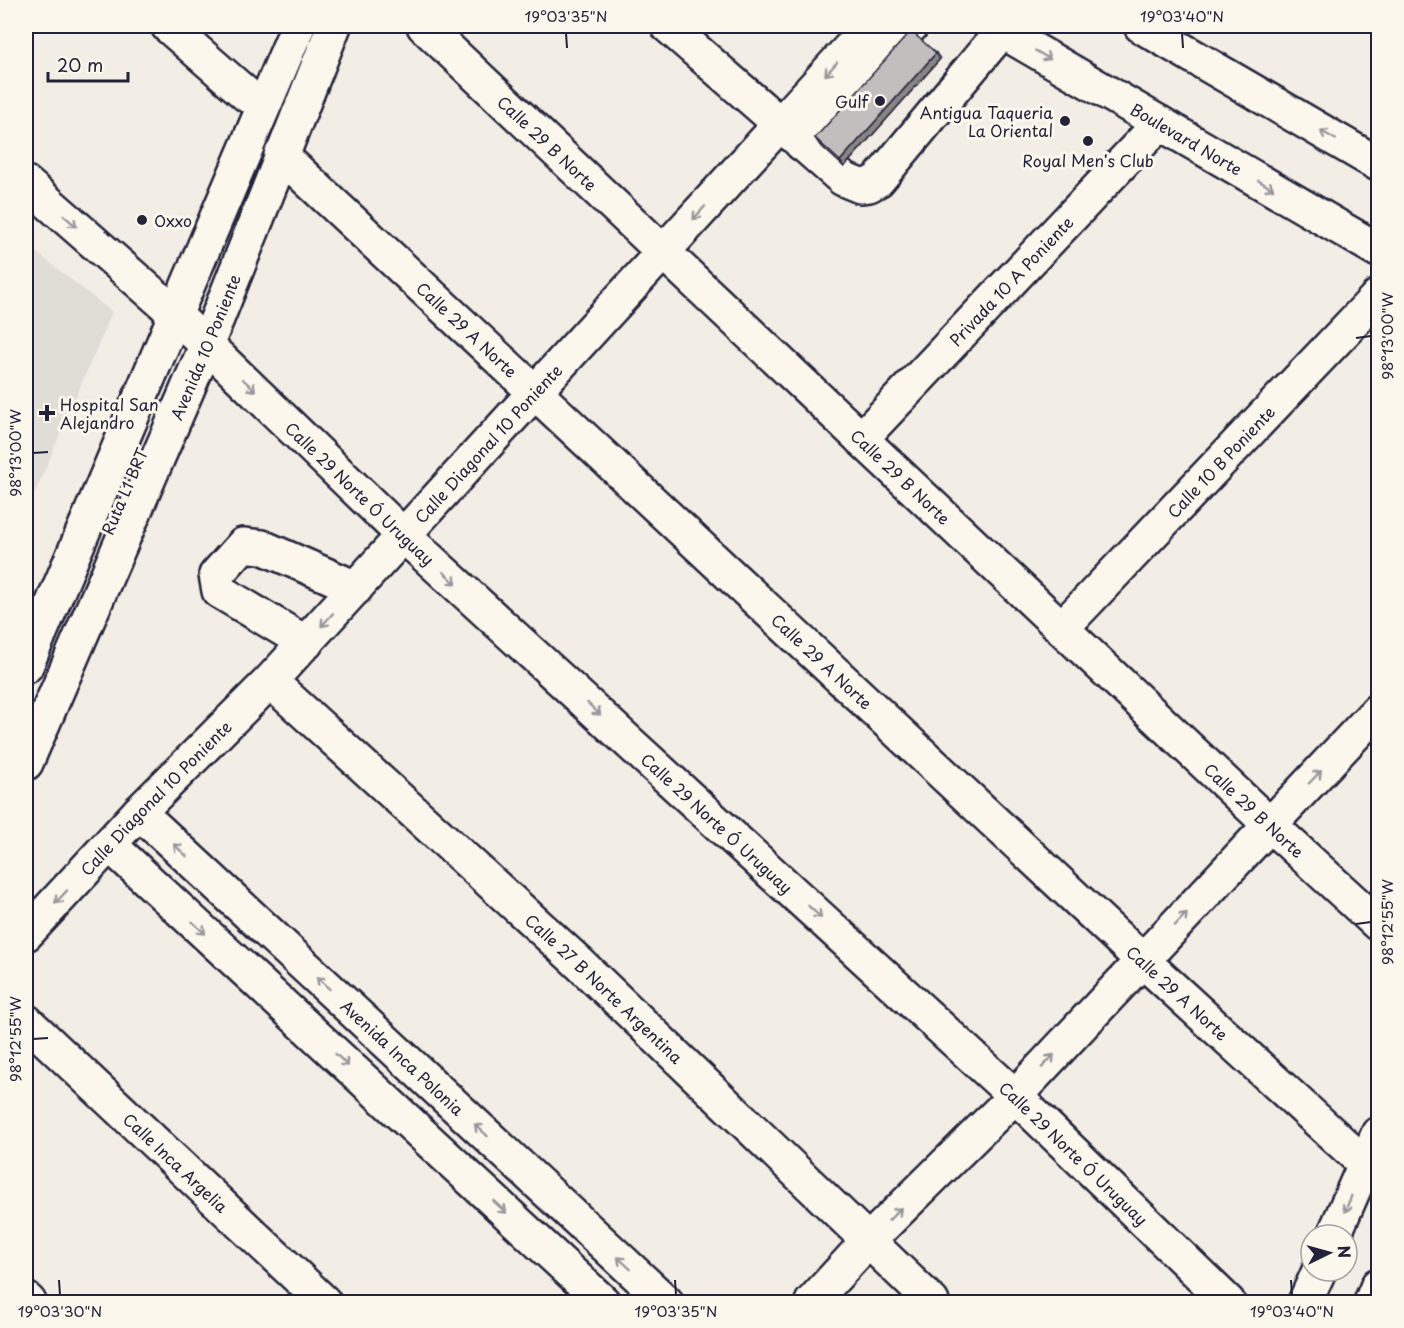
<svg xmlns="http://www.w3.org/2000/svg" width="1404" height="1328" viewBox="0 0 1404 1328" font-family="'Playpen Sans',sans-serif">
<rect width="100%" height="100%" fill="#f2eee5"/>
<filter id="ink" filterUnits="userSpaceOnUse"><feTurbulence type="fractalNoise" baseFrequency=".0167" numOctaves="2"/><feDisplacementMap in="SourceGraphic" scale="12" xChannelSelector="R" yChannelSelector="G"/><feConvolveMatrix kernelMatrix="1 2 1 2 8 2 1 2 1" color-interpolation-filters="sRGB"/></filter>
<g filter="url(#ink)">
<path fill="#e0dcd6" d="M26 244 112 312 26 514Z"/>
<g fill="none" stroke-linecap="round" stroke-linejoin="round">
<g stroke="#22223b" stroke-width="38">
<g id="minor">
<path d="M168 26 247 95"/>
<path id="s1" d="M424 26 1270 825 1378 924"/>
<path d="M668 26 843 179 860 186 869 185 878 180 1002 31"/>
<path d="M802 144 911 26"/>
<path id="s2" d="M281 155 1142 960 1365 1164"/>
<path id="s3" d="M26 183 162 302 404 536 1015 1096 1228 1302"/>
<path id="s4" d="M861 439 1160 123"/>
<path id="s5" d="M1062 628 1378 296"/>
<path d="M306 643 219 591 216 575 243 545 262 547 356 588"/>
<path d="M26 666 298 26"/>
<path id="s6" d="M270 681 578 962 932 1302"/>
<path id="s7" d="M26 763 207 344 334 26"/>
<path id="s8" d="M139 812 666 1302"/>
<path d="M110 845 603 1302"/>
<path id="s9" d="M26 934 139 812 270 681 870 26"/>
<path id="s10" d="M26 1021 324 1302"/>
<path d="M1334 1235 1378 1134"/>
<path d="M26 1299 29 1302"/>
<path d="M812 1302 868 1241 1015 1096 1378 710"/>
<path d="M1305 1302 1319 1271"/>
<path d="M1371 1302 1378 1285"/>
</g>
</g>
<g stroke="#22223b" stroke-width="38">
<g id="major">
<path id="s11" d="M993 26 1378 250"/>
<path d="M1141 26 1378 164"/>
</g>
</g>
<use href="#minor" stroke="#fbf7ec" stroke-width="33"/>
<use href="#major" stroke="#fbf7ec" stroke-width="33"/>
</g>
<path fill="#a7a3a3" stroke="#22223b" stroke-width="1.5" d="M940 59 844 167 819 144 815 138Z"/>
<path fill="#888585" stroke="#22223b" stroke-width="1.5" d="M936 53 940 59 844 167 840 161Z"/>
<path fill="#c2bebe" stroke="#22223b" stroke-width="1.5" d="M911 31 936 53 840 161 815 138Z"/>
<defs><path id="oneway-shaft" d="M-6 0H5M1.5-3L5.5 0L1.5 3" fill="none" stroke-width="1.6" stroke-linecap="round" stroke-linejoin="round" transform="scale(1.5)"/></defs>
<g stroke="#99979c">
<use href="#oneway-shaft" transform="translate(1043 55) rotate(30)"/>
<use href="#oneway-shaft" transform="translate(831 69) rotate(132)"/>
<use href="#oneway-shaft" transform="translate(1328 135) rotate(-150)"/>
<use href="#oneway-shaft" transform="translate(1266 185) rotate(30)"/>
<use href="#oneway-shaft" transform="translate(699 213) rotate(132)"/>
<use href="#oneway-shaft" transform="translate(70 221) rotate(41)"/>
<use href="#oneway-shaft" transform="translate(249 385) rotate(44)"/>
<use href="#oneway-shaft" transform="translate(450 578) rotate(42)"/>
<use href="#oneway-shaft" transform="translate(327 620) rotate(132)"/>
<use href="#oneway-shaft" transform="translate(594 709) rotate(42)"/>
<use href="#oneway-shaft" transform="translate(1315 777) rotate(-46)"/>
<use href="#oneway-shaft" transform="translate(180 850) rotate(-137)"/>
<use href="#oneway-shaft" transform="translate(61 897) rotate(133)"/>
<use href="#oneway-shaft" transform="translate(815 912) rotate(43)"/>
<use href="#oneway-shaft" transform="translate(1181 919) rotate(-47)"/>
<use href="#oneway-shaft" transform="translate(199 928) rotate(43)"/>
<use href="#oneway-shaft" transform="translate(323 983) rotate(-137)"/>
<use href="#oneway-shaft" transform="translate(342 1060) rotate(43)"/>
<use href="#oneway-shaft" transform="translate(1048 1061) rotate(-47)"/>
<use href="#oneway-shaft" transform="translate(481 1130) rotate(-137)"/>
<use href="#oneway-shaft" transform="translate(1348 1204) rotate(113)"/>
<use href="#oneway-shaft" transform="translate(500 1207) rotate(43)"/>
<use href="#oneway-shaft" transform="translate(895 1214) rotate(-45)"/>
<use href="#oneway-shaft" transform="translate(624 1263) rotate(-137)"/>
</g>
</g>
<path fill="none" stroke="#22223b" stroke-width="2" d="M566 33 567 48M1182 33 1183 48M1356 338 1371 336M33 453 48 452M1356 924 1371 922M33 1039 48 1038M59 1280 60 1295M675 1280 676 1295M1291 1280 1292 1295"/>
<g fill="#22223b" stroke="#fbf7ec" stroke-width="2">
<circle cx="880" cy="101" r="6"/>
<circle cx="1065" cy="121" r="6"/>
<circle cx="1088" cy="141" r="6"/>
<circle cx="142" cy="220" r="6"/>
<path d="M44 404h6v6h6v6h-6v6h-6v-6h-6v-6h6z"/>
</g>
<g text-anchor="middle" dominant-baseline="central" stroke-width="6" stroke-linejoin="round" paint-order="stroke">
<g font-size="16" fill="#22223b" stroke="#fbf7ec" text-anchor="end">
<text x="868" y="101">Gulf</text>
<text x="1053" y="112">Antigua Taqueria<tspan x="1053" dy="18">La Oriental</tspan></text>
<text x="1088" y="160" text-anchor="middle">Royal Men's Club</text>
<text x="154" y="220" text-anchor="start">Oxxo</text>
<text x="60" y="404" text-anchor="start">Hospital San<tspan x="60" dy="18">Alejandro</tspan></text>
</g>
<g font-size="16" fill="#22223b" stroke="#fbf7ec">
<text stroke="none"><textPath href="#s11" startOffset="224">Boulevard Norte</textPath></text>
<text stroke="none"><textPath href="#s1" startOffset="170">Calle 29 B Norte</textPath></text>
<text stroke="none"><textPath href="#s4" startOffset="218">Privada 10 A Poniente</textPath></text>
<text stroke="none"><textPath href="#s2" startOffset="255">Calle 29 A Norte</textPath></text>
<text stroke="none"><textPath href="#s7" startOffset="453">Avenida 10 Poniente</textPath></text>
<text stroke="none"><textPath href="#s9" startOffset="674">Calle Diagonal 10 Poniente</textPath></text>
<text stroke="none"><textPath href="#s5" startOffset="230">Calle 10 B Poniente</textPath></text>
<text stroke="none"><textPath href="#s1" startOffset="656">Calle 29 B Norte</textPath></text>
<text transform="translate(124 491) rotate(-67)">Ruta L1 BRT</text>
<text stroke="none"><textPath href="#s3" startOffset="456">Calle 29 Norte Ó Uruguay</textPath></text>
<text stroke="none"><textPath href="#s2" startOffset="741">Calle 29 A Norte</textPath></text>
<text stroke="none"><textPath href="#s9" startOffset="188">Calle Diagonal 10 Poniente</textPath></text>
<text stroke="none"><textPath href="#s1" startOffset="1142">Calle 29 B Norte</textPath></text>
<text stroke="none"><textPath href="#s3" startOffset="942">Calle 29 Norte Ó Uruguay</textPath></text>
<text stroke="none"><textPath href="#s6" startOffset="454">Calle 27 B Norte Argentina</textPath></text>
<text stroke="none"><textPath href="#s2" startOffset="1227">Calle 29 A Norte</textPath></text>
<text stroke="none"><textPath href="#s8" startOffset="360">Avenida Inca Polonia</textPath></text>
<text stroke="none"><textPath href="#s3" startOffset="1428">Calle 29 Norte Ó Uruguay</textPath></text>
<text stroke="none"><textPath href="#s10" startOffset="206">Calle Inca Argelia</textPath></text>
</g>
</g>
<rect width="1404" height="1328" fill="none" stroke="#fbf7ec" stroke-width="66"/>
<g transform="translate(1329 1253) rotate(85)"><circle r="28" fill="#fbf7ec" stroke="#a4a2a5" stroke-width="1.5"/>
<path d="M0-4.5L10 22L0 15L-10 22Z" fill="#22223b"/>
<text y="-9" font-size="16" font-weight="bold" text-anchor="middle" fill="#22223b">N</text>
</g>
<path d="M48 72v9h80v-9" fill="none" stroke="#22223b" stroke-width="3"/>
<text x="57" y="72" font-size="18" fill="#22223b" stroke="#fbf7ec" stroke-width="4.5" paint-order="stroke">20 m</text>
<rect x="33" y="33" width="1338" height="1262" fill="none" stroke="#22223b" stroke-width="2"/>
<g font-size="15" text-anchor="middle" fill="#22223b">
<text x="566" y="22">19°03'35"N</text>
<text x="1182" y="22">19°03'40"N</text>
<text transform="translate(1388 336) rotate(-90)" y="5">98°13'00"W</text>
<text transform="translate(16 453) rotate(-90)" y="5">98°13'00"W</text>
<text transform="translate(1388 922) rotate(-90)" y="5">98°12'55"W</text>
<text transform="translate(16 1039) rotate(-90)" y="5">98°12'55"W</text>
<text x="60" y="1317">19°03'30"N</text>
<text x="676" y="1317">19°03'35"N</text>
<text x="1292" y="1317">19°03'40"N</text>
</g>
</svg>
